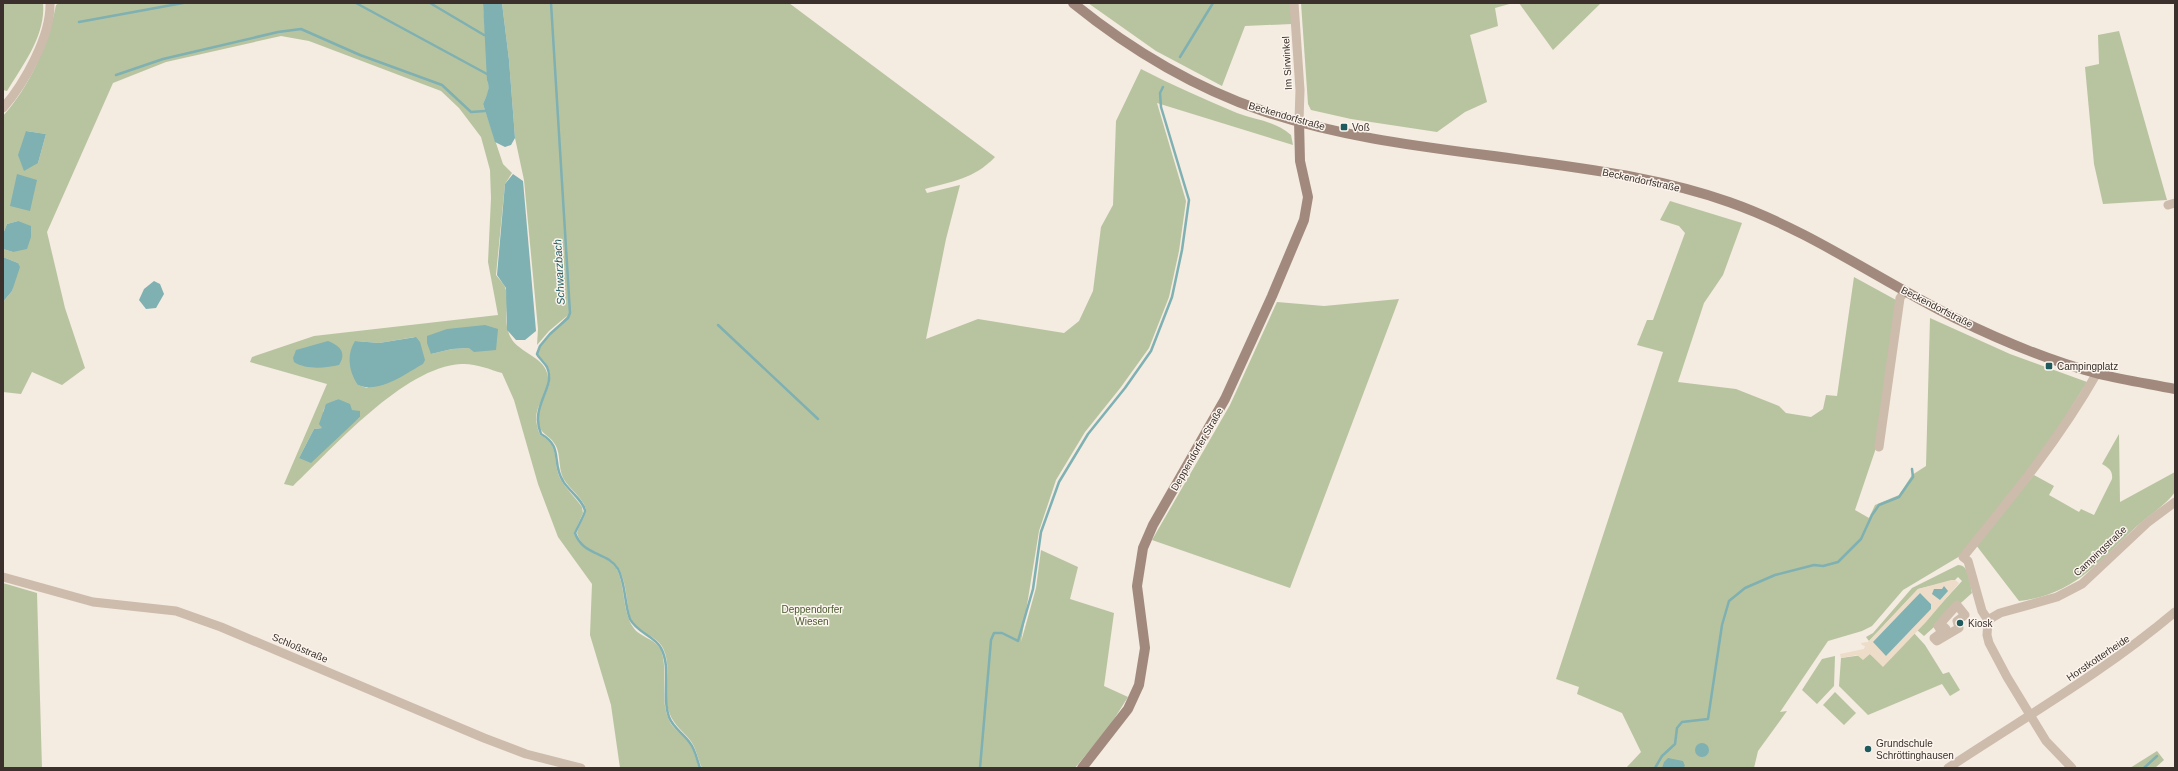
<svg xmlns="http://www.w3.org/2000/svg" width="2178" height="771" viewBox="0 0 2178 771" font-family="Helvetica,sans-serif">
<rect width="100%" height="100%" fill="#f4ebe1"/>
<path fill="#b8c4a0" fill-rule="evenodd" d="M3 3H43C46 35 23 65 7 91L3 90Z
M59 3H483L489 83 488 93 483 104 503 164 512 173 505 184 496 275C499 279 503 283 505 287 511 302 501 321 511 338 519 353 546 357 548 377 549 400 528 406 540 435 562 446 551 462 561 480 567 490 576 498 582 507L583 513 574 533C582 557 609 551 618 572 625 588 623 613 633 627 639 637 656 639 661 650 669 673 659 698 669 720 673 730 683 734 689 742 694 750 696 760 699 768H620L611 705 590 635 592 584 558 537 538 484 514 400 502 373C489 369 475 363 461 364 404 367 333 448 293 486L284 484 327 384 250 362 252 357 314 336 498 315 488 262 491 198 490 170 481 137 459 108 441 91 309 41 281 36 166 62 113 83 47 232 65 308 85 368 62 385 32 372 21 394 3 392V302L12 291 18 263 3 257V249L13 252 18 221 7 224 3 234V116C30 86 48 45 56 5ZM26 131 46 134 38 163ZM447 329 469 348 452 349 431 354ZM415 337 367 388 358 385 355 341 379 343ZM338 399 360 417 347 428 299 458 314 429 322 428C325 410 318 408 338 399Z
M502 3H789L995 157C974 179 953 181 925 189L927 193 960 185 946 239 926 339 978 319 1064 333 1079 321 1093 291 1101 227 1113 205 1116 121 1141 69C1172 85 1204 99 1237 113 1256 120 1275 121 1291 135L1293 145 1157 103 1186 201 1179 251 1169 297 1149 348 1121 387 1085 432 1056 480 1039 531 1021 642 1036 588 1041 550 1078 567 1070 599 1114 613 1104 686 1128 697 1109 727 1075 768H702C698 760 696 747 690 740 681 729 671 723 668 708 664 688 672 667 663 648 656 634 635 633 630 616 626 601 627 584 619 569 609 551 583 555 577 533 578 527 586 515 586 511 586 501 570 489 565 481 557 469 562 453 554 443 549 435 542 435 539 425 533 405 559 385 547 366 545 361 540 358 538 354L540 346 568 315 549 331 537 345 538 329 524 180 515 138 509 60Z
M1088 3H1290L1292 24 1245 26 1222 86 1156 51Z
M1301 3H1513L1495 8 1498 26 1470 35 1487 102 1465 112 1437 132 1351 119 1311 110 1308 104Z
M1519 3H1601L1553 50Z
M2119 31 2167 200 2103 204 2094 164 2085 67 2099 64 2098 35Z
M1670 201 1742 223 1723 275 1704 303 1678 382 1736 389 1779 406 1786 413 1811 417 1823 409 1826 395 1837 396 1854 277 1896 300 1876 448 1855 510 1869 518 1875 505 1899 495 1912 475 1926 466 1930 318 2010 354 2087 382 2031 472 1960 556 1903 590 1872 626 1862 631 1828 641 1780 712 1787 711 1758 751 1754 768H1626L1641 752 1622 713 1577 694 1579 687 1556 679 1663 352 1637 345 1647 320H1653L1685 233 1679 226 1660 220Z
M1399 299 1290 588 1152 540 1230 405 1277 302 1324 306Z
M2119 434 2120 502 2175 472V492C2165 506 2148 516 2136 527 2098 562 2074 595 2019 601L1976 545 2034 475 2054 486 2049 495 2079 512 2081 509 2094 515 2112 479C2113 471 2109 468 2102 464Z
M1958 565C1970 565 1970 584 1972 593L1924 636 1917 630 1962 581 1958 577 1955 580 1918 589 1869 641 1866 637 1873 633 1912 588Z
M3 583 37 593 42 768H3Z
M1914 633 1925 645 1943 674 1949 672 1960 690 1950 696 1942 684 1868 715 1839 686 1841 658 1870 654 1883 666Z
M1835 656 1834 686 1817 704 1802 690 1822 659Z
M1835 692 1856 713 1844 725 1823 705Z
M2157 751 2164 760 2155 768H2130Z"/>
<path fill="#ecdcc8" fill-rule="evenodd" d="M1951 580H1955L1959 583 1926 622 1883 667 1870 654 1863 660 1857 655 1841 658 1840 654 1864 649 1865 646 1862 645 1861 643 1868 642 1918 589ZM1919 593 1931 603V609L1886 656Z"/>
<path fill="#7fb0b2" d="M483 3H502L509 60 515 138 511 145 505 147 495 142 483 104C486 97 491 88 487 80Z
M26 131 46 134 38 163 24 171 18 155Z
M17 174 37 180 30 211 10 206Z
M513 174 523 181 536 331 525 340H516L507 330 506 288 497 275 505 184Z
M18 221 31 226V237L27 249 13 252 3 249V234L7 224Z
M3 257 18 263 20 267 12 291 3 302Z
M154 281 160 284 164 294 156 308 146 309 139 300 144 289Z
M485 325 498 329 496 350 474 352 469 348 452 349 431 354 427 343V336L447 329Z
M416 337 420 342 425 360 423 364C405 374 379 394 358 385 349 372 346 355 355 341L379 343Z
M328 341C340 346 347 352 339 365 326 368 306 370 294 362L293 358 296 350Z
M338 399 350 404 352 410 360 411V417L311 463 299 458 314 429 322 428 319 424 326 404Z
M1944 586 1948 591 1940 600 1932 594 1934 589H1942Z
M1920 593 1931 604V609L1886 656 1873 642Z
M1695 750a7 7 0 1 1 14 0a7 7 0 1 1-14 0Z
M1668 758 1683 761 1685 766 1682 768H1662L1664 762Z"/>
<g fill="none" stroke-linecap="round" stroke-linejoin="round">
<path stroke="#7fb0b2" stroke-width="2.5" d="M356 3 487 74
M430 3 484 35
M551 3 570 313 568 318 550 334 540 346 537 354C539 358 544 362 547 367 557 388 529 405 541 434 564 447 551 462 563 481 568 490 584 501 585 511 585 514 577 528 575 533 583 556 607 551 618 569 626 584 624 603 630 619 637 633 655 636 661 648 672 669 661 695 669 717 673 728 684 734 690 743 695 749 697 760 700 768
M79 22 183 3
M1180 57 1213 3
M116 75 163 59 278 32 301 29 360 55 442 85 471 112 485 111
M718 325 818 419
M980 768 991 640 994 633H1002L1018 641 1033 589 1041 532 1059 482 1088 434 1125 388 1151 351 1172 297 1182 250 1189 200 1161 107 1160 93 1163 87
M1655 768 1662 756 1675 744 1677 728 1682 722 1708 719 1722 625 1729 601 1745 588 1775 575 1814 565 1823 566 1838 562 1861 539 1872 515 1879 505 1899 497 1913 477 1912 469
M2144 768 2157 756"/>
<path stroke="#cdbbac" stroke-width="9" d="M1294 3 1300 90 1299 121
M3 108C24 84 51 36 50 3
M2168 205 2175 203
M1879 447 1900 298 1905 291
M3 577 93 602 176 611 221 627 484 738 526 754 581 768
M1957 605 1965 615 1957 621 1959 628 1937 641 1934 638 1946 629 1944 627 1940 629 1938 626Z
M1988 620 1982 611 1968 561 1963 557C2012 497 2059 440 2097 373
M1948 768C2025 717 2104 672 2175 612
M2072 768 2046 741 2007 677 1989 643 1987 635 1988 620 2000 613 2057 597 2082 584 2147 523 2175 502"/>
<path stroke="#a18a7d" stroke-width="10" d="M1073 3C1131 50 1193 87 1263 111 1351 141 1446 149 1537 162 1602 171 1667 180 1729 202 1809 230 1879 280 1955 318 1998 339 2053 362 2099 374 2124 380 2150 384 2175 389
M1082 768 1128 709 1139 685 1145 648 1137 586 1143 548 1153 525 1225 399 1272 296 1304 220 1308 197 1300 161 1299 121"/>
</g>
<g fill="#1f5a5e" stroke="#fbf5ee" stroke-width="1.5">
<rect x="1340" y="123" width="8" height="8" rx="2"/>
<rect x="2045" y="362" width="8" height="8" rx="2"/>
<circle cx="1960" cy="623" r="4"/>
<circle cx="1868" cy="749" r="4"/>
</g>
<g text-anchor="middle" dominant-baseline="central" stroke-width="3" stroke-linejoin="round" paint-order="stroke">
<g font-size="10" fill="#3b302b" stroke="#fbf5ee">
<text transform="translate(1287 63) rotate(-93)">Im Sirwinkel</text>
<text transform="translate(1287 116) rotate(16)">Beckendorfstraße</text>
<text transform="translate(1641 180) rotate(12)">Beckendorfstraße</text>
<text transform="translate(1937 307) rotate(27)">Beckendorfstraße</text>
<text transform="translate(1197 449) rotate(-60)">Deppendorfer Straße</text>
<text transform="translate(2100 551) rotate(-43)">Campingstraße</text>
<text transform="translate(300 648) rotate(23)">Schloßstraße</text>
<text transform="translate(2098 658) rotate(-34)">Horstkotterheide</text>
</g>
<g font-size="10" fill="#3b302b" stroke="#fbf5ee" text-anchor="start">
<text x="1352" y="127">Voß</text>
<text x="2057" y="366">Campingplatz</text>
<text x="1968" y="623">Kiosk</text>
<text x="1876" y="743">Grundschule<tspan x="1876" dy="12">Schröttinghausen</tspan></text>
</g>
<g font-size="10" fill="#4a5a2e" stroke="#fbf5ee">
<text x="812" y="609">Deppendorfer<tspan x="812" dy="12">Wiesen</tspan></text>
</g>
<g font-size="11" font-style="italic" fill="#1f5a5e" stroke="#fbf5ee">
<text transform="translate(559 272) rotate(-93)">Schwarzbach</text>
</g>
</g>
<rect width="2178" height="771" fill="none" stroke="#3b302b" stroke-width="8"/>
</svg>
